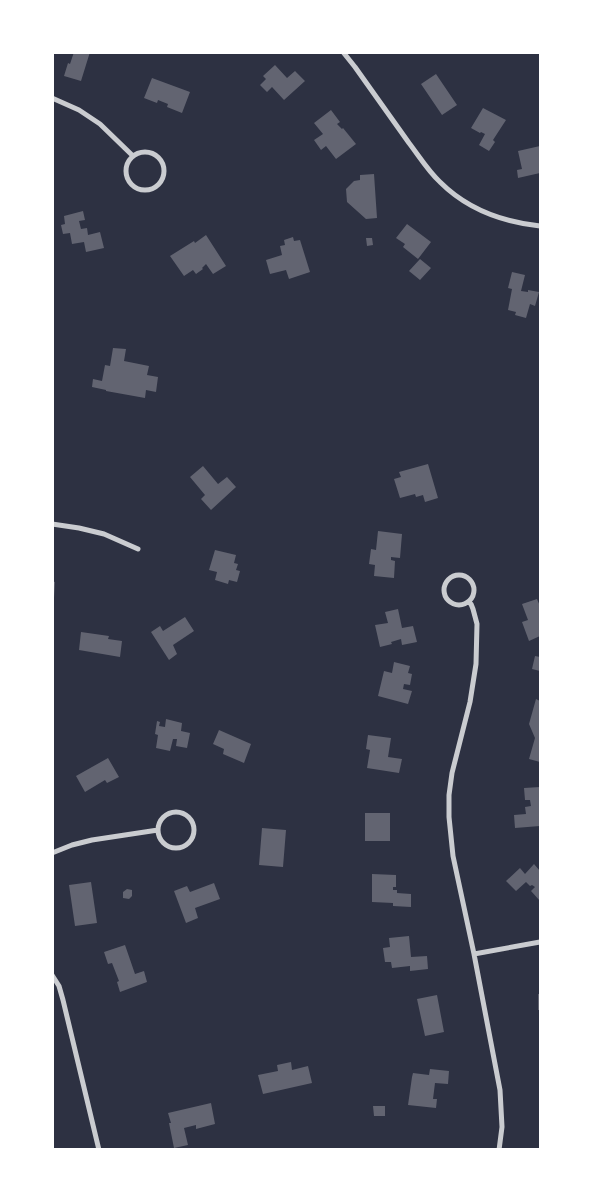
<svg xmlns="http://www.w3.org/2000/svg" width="593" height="1202" viewBox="0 0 593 1202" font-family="'Alegreya Sans',sans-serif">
<rect width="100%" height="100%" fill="#2d3142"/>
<path fill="#626471" d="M74 52H90L81 81 64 76 68 63 70 64Z
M275 65 287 78 295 71 305 81 284 100 272 87 267 92 260 85 266 79 263 76Z
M436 74 457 105 442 115 421 84Z
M152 78 190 92 182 113 167 107 168 104 158 100 157 103 144 98Z
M483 108 506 120 493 140 495 142 489 151 479 145 485 134 481 132 480 133 471 128Z
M331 110 340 122 337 124 342 129 343 128 356 144 336 159 326 146 321 150 314 140 323 134 314 123Z
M540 146V173L518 178 517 170 522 169 518 151Z
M374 174 377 218 366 219 347 202 346 189 354 181 360 180V175Z
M83 211 85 220 79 221 81 229 87 228 88 235 100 232 104 248 86 252 84 242 72 244 70 233 63 234 61 225 65 224 64 216Z
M407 224 431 242 418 259 403 247 405 244 396 238Z
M206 235 226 266 213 274 206 264 202 268 203 269 196 274 193 270 184 276 170 256 194 241 195 243Z
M293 237 294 241 300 240 310 272 289 279 286 270 270 274 266 260 282 255 280 246 285 245 284 240Z
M366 238H372L373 245 367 246Z
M420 259 431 268 420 280 409 271Z
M512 272 525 275 521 291 528 292V290L539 292 535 306 530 304 526 318 515 315 516 312 508 310 512 289 508 288Z
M113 348 126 349 124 361 149 366 147 375 158 377 156 392 146 390 145 398 106 391V390L92 387 93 379 102 381 105 365 110 366Z
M428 464 438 498 425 502 423 495 416 497 415 494 400 498 394 479 401 477 399 472Z
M203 466 218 484 227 477 236 487 211 510 201 499 205 495 190 477Z
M378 531 402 534 400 558 391 557V560L395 561 394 578 374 576 375 565 369 564 371 549 376 550Z
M215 550 236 555 234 563 238 564 236 570 240 571 237 582 229 580 228 584 215 580 217 572 209 570Z
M52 581 55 582 54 598H52Z
M537 599 540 606V636L529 641 522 622 528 620 522 604Z
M398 609 402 628 413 626 417 642 402 645 401 639 391 642 392 644 380 647 375 625 388 623 385 612Z
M185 617 194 631 173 645 177 654 169 660 151 632 160 626 163 631Z
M81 632 109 636 108 639 122 641 120 657 79 650Z
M535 656 540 657V671L532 669Z
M394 662 410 666 408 673 412 674 410 685 404 684 403 689 412 691 408 704 378 696 384 671 392 673Z
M536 699 540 701V762L529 759 535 738 529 724Z
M166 719 182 723 181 731 190 733 187 748 176 746 177 739H173L170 751 156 748 158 735 155 734 157 721 160 722 159 726 165 727Z
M219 730 251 744 244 763 223 754 224 749 213 744Z
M368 735 391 738 388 757 402 759 399 773 367 768 370 750 366 749Z
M108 758 119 777 107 783 105 780 85 792 76 776Z
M540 787V826L515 828 514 815 526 814 525 807 531 806 530 800H525L524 788Z
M365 813H390V841H365Z
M262 828 286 830 283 867 259 865Z
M534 864 540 871V901L531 891 535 887 532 885 530 886 526 882 516 891 506 881 520 868 525 874Z
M372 874 396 875V887H393V890H397V893L411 894V907L393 906V903L372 902Z
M91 882 97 923 75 926 69 885Z
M214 883 220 899 195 908 198 918 186 923 174 891 187 886 190 892Z
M127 889 132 890V896L129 899 123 898V892Z
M409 936 411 957 427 956 428 969 410 971V966L392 968 391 962H385L383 948 390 947 389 938Z
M125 945 135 974 144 971 147 982 120 992 117 982 119 981 112 963 108 964 104 952Z
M538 994H540V1010H538Z
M437 995 444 1032 425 1036 417 999Z
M291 1062 292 1070 308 1066 312 1083 263 1094 258 1075 278 1071 277 1065Z
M430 1069 449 1071 448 1084 435 1083 433 1099H437L436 1108 408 1105 412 1077 413 1073 429 1075Z
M211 1103 215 1124 196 1129V1125L184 1128 188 1145 174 1148 169 1123H171L168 1113Z
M373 1106H385V1116H374Z"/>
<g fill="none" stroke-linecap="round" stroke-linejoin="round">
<path stroke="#caccd0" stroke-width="5" d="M343 52 355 67C373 92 391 118 409 143 419 156 428 171 440 182 467 209 503 222 540 226
M52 98 79 110 100 124 133 156
M126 171a19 19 0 1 1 38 0a19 19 0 1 1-38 0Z
M52 524 79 528 104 534 138 549
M444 590a15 15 0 1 1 30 0a15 15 0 1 1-30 0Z
M468 602 471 604 473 609 477 624 476 664 470 702 452 773 449 795V817L453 856 474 954 500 1090 502 1127 499 1150
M158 830a18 18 0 1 1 36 0a18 18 0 1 1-36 0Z
M52 853 72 845 92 840 158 830
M474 954 540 942
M52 975 59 986 63 1000 99 1150"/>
</g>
<rect width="593" height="1202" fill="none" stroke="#ffffff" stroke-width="108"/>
</svg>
